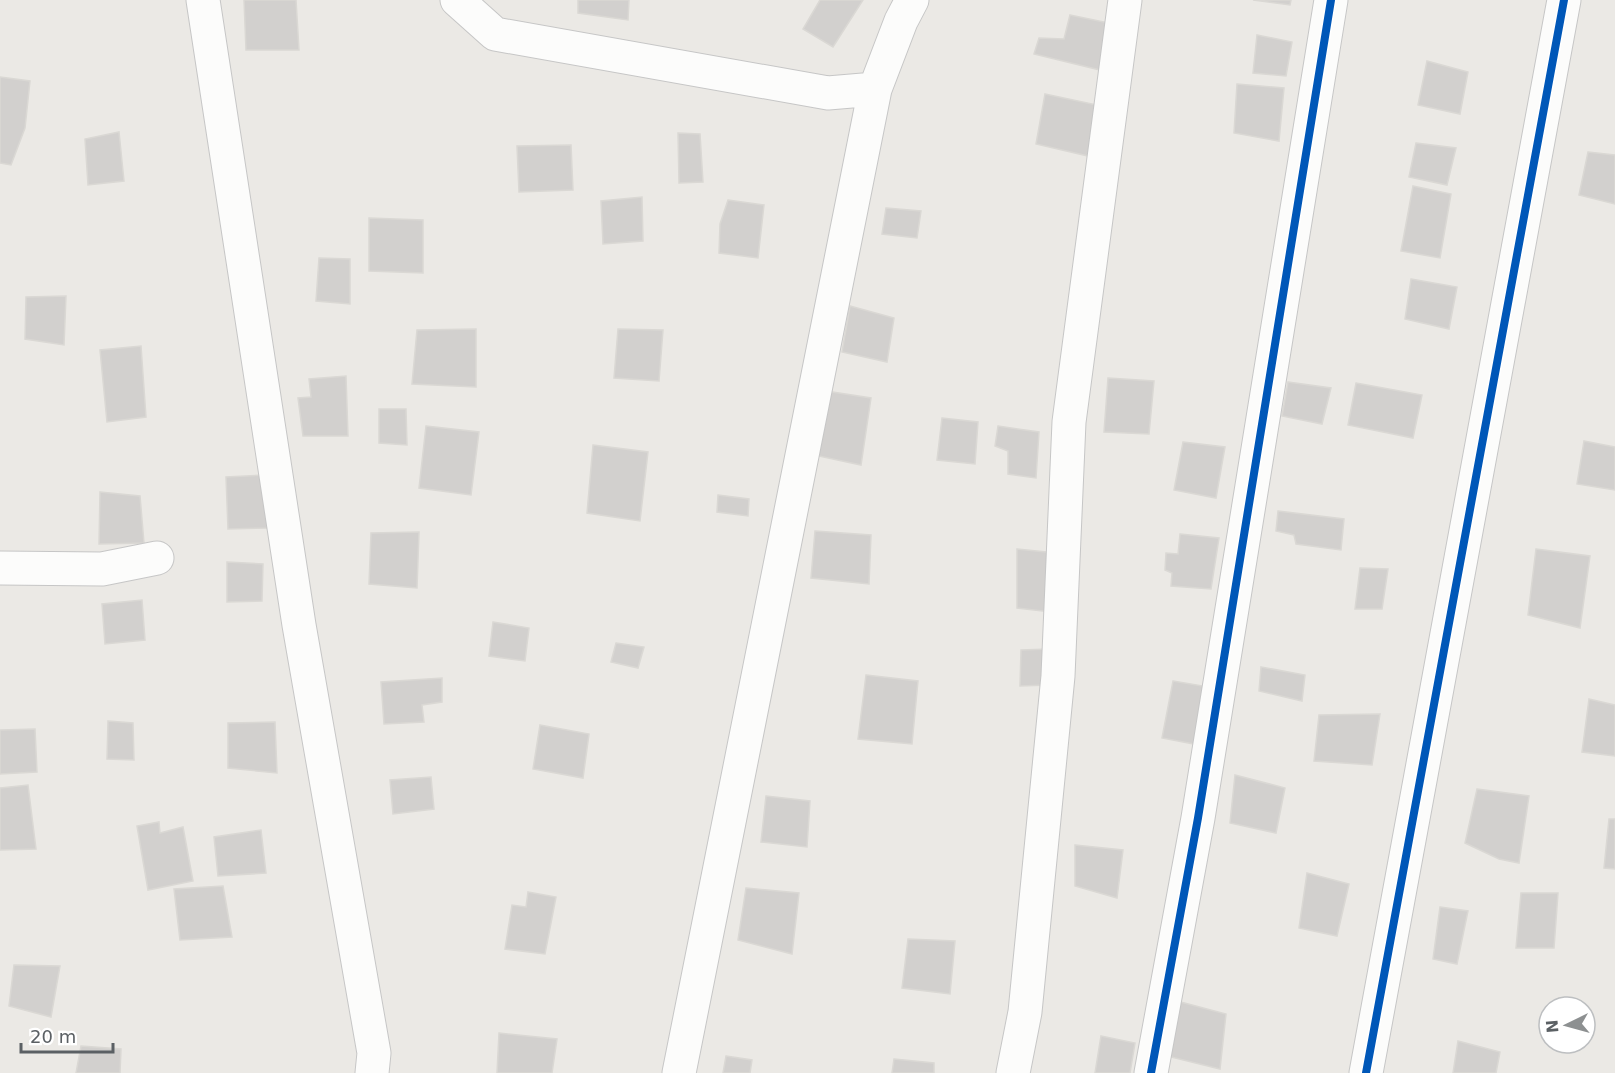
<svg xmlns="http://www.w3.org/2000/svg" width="1615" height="1073" viewBox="0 0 1615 1073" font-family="'DejaVu Sans',sans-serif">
<rect width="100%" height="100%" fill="#ebe9e5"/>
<path fill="#d2d0ce" stroke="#dad8d4" stroke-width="1.5" d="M244 0H296L299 50H246Z
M578 0H629L628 20 578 13Z
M820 0H863L833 47 803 29Z
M1253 0H1291L1290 5Z
M1070 15 1109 23 1100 70 1034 54 1039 38 1064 39Z
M1257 35 1292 42 1286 76 1253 73Z
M1427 61 1468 72 1460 114 1418 105Z
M0 77 30 81 25 128 11 165 0 163Z
M1237 84 1284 88 1279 141 1234 133Z
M1045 94 1097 105 1088 156 1036 144Z
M119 132 124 181 88 185 85 139Z
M678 133 700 134 703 182 679 183Z
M1416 143 1456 148 1447 185 1409 177Z
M571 145 573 190 519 192 517 146Z
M1588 152 1615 155V204L1579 195Z
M1413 186 1451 194 1440 258 1401 251Z
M642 197 643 241 603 244 601 201Z
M728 200 764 205 758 258 719 253 720 224Z
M886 208 921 211 917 238 882 234Z
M369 218 423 220V273L369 271Z
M319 258 350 259V304L316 301Z
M1411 279 1457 287 1449 329 1405 319Z
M66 296 64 345 25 339 26 297Z
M850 306 894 318 887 362 842 352Z
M476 329V387L412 384 417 330Z
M618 329 663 330 659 381 614 378Z
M141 346 146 417 107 422 100 350Z
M346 376 348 436H303L298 398 311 397 309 379Z
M1108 378 1154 381 1149 434 1104 432Z
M1288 382 1331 388 1322 424 1282 416Z
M1356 383 1422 395 1413 438 1348 425Z
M826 391 871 398 861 465 814 455Z
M379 409H406L407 445 379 443Z
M942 418 978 422 975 464 937 460Z
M426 426 479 432 471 495 419 488Z
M998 426 1039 432 1036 478 1008 474V451L995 446Z
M1584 441 1615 447V490L1577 484Z
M1183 442 1225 447 1216 498 1174 490Z
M593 445 648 452 640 521 587 513Z
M265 475 267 528 228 529 226 477Z
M100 492 140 496 144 543 99 544Z
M718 495 749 499 748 516 717 512Z
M1278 511 1344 519 1341 550 1296 544 1294 535 1276 531Z
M815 531 871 535 869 584 811 578Z
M419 532 417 588 369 584 371 533Z
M1180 534 1219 538 1211 589 1171 586 1172 573 1165 570 1166 553 1178 554Z
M1017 549 1056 553 1051 612 1017 608Z
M1536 549 1590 556 1580 628 1528 615Z
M227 562 263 564 262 601 227 602Z
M1360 568 1388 569 1382 609H1355Z
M142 600 145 640 105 644 102 604Z
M493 622 529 628 525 661 489 656Z
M616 643 644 647 638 668 611 662Z
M1049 649 1048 685 1020 686 1021 650Z
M1261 667 1305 675 1302 701 1259 691Z
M866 675 918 681 912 744 858 739Z
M442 678V702L422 705 424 722 384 724 381 682Z
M1173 681 1203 686 1194 744 1162 738Z
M1589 699 1615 705V756L1582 752Z
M1380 714 1372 765 1314 761 1319 715Z
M108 721 133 723 134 760 107 759Z
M275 722 277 773 228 768V723Z
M540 725 589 734 583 778 533 769Z
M35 729 37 772 0 774V730Z
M1235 775 1285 788 1276 833 1230 823Z
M431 777 434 809 393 814 390 780Z
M28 785 36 849 0 850V788Z
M1477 789 1529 796 1519 863 1499 859 1465 843Z
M766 796 810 801 807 847 761 842Z
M1609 819H1615V869L1604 868Z
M159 822 160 833 183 827 193 881 148 890 137 826Z
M261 830 266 873 218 876 214 837Z
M1075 845 1123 850 1117 898 1075 886Z
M1307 873 1349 884 1337 936 1299 928Z
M223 886 232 937 180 940 174 889Z
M746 888 799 893 792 954 738 940Z
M528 892 556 897 545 954 505 949 512 905 526 907Z
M1521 893H1558L1554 948H1516Z
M1440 907 1468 911 1457 964 1433 959Z
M908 939 955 941 950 994 902 988Z
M14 965 60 966 51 1017 9 1006Z
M1177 1001 1226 1014 1220 1069 1167 1056Z
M499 1033 557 1039 552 1073H497Z
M1101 1036 1135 1043 1130 1073H1095Z
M1458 1041 1500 1052 1496 1073H1453Z
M81 1046 121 1049 120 1073H76Z
M726 1056 752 1060 750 1073H723Z
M894 1059 934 1063V1073H892Z"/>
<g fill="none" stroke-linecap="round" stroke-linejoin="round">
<g stroke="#c6c6c6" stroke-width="35">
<path id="minor" d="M203 0 299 625 374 1053 372 1073
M457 0 495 34 828 93 875 89 901 21 912 0
M0 568 102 569 157 558
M679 1073 875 89
M1013 1073 1025 1012 1058 676 1069 422 1125 0
M1151 1073 1198 818 1331 0
M1366 1073 1564 0"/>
</g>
<use href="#minor" stroke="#fcfcfb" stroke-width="33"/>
<g stroke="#fff" stroke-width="11">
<path id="cycleway" d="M1151 1073 1198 818 1331 0
M1366 1073 1564 0"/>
</g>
<use href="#cycleway" stroke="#0057b8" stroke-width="8"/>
</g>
<g transform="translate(1567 1025) rotate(265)"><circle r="28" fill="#ffffff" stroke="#bdbfc1" stroke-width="1.5"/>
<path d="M0-4.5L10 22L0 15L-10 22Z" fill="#8d9091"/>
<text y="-9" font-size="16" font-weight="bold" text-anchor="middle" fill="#5b6064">N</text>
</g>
<path d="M21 1043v9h92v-9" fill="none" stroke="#5b6064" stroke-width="3"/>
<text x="30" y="1043" font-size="18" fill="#5b6064" stroke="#ffffff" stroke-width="4.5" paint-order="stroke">20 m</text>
</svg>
